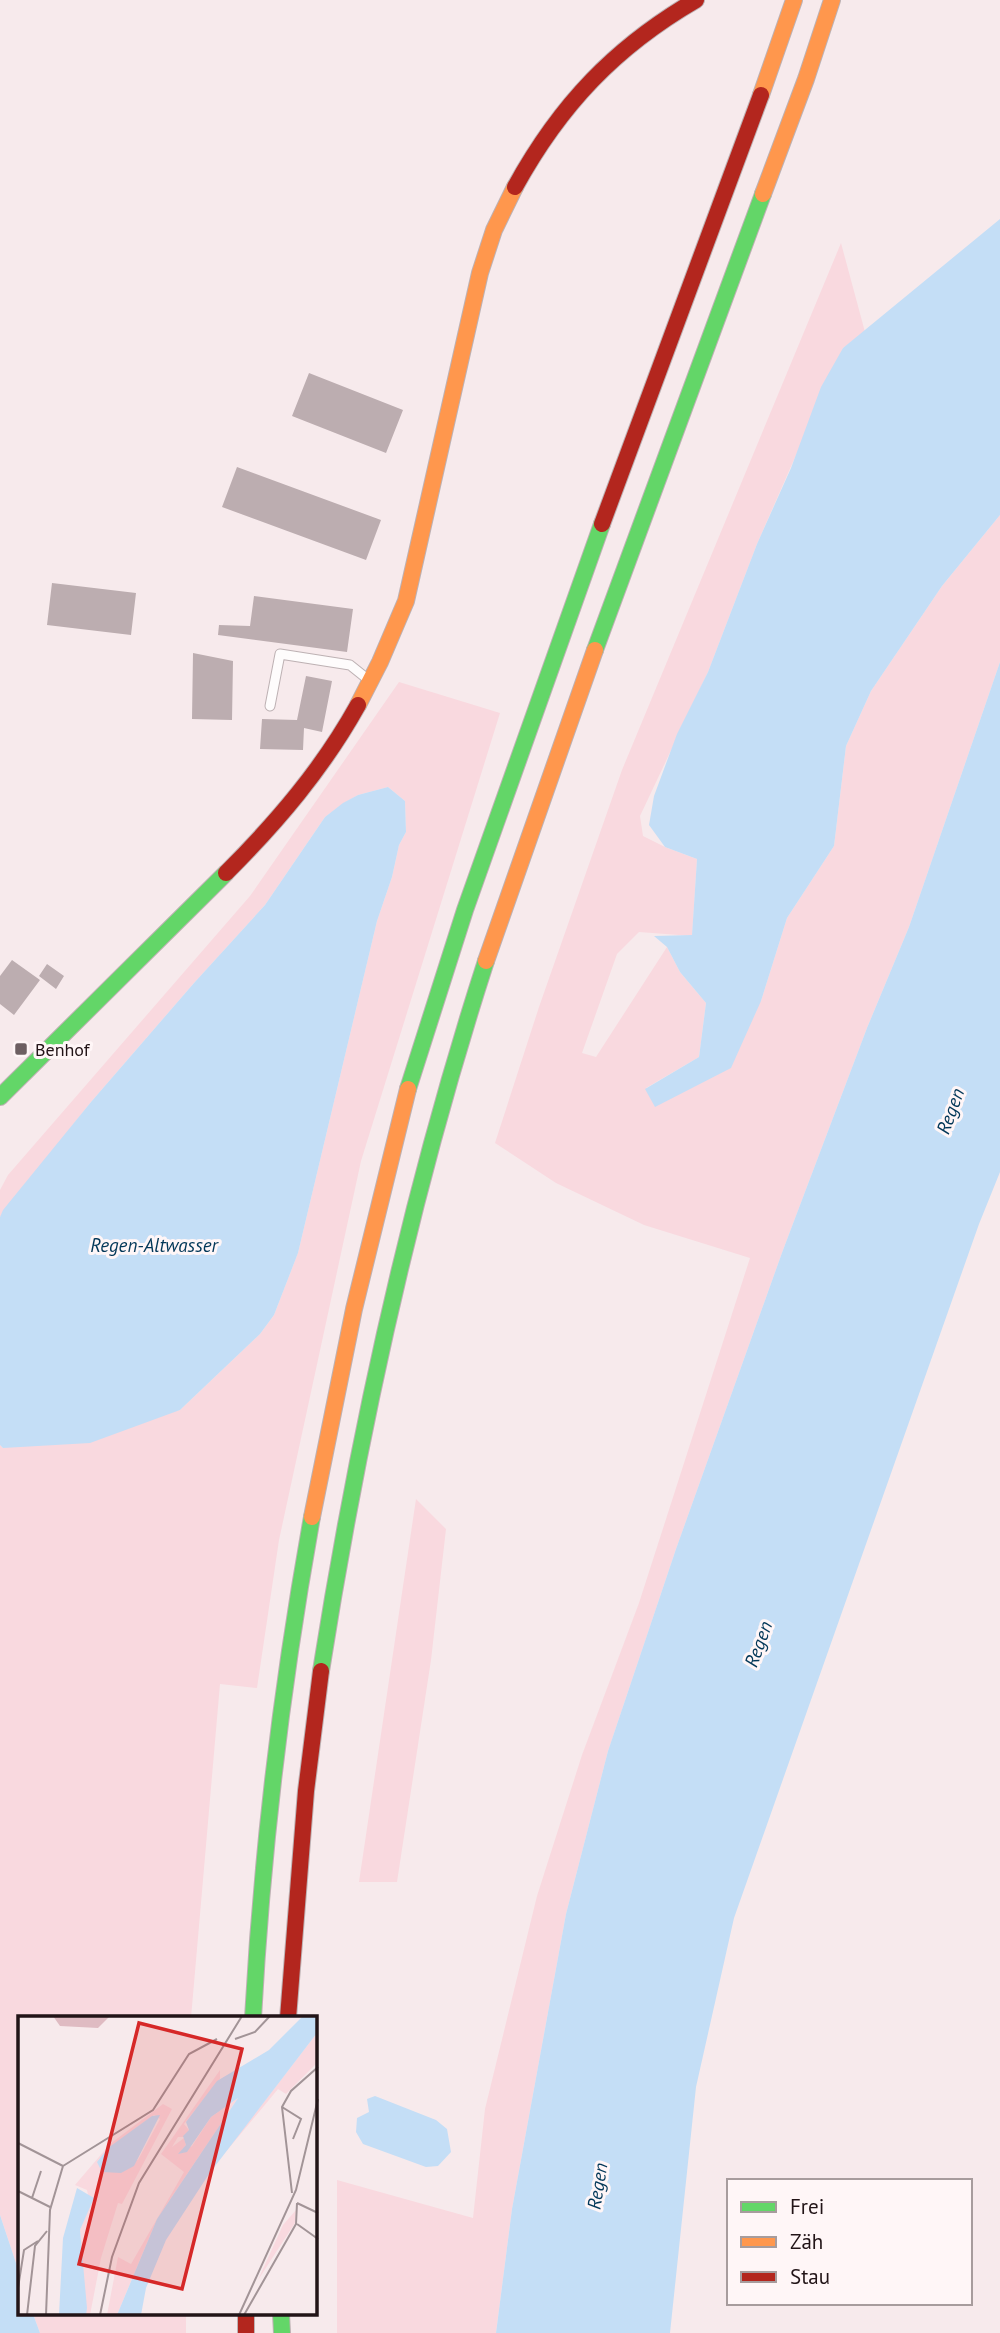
<svg xmlns="http://www.w3.org/2000/svg" width="1000" height="2333" viewBox="0 0 1000 2333" font-family="'PT Sans',sans-serif">
<rect width="100%" height="100%" fill="#f7eaec"/>
<path fill="#f9d9df" d="M841 243 865 332 843 348 757 544 708 672 640 816 643 836 665 847 697 859 692 936 639 932 617 954 582 1053 596 1057 667 947 680 972 706 1003 699 1057 646 1088 655 1106 761 1001 787 918 834 846 846 746 871 691 942 586 1000 515V662L909 927 867 1028 783 1250 676 1549 608 1751 566 1914 512 2209 496 2333H337V2180L473 2218 485 2109 537 1896 582 1755 639 1603 750 1258 644 1225 556 1183 495 1143 539 1007 622 770Z
M399 682 500 713 361 1161 279 1540 257 1688 220 1684 191 2018H19V2272L0 2215V1445L3 1448 180 1410 260 1334 274 1315 298 1253 377 921 392 877 399 845 406 832 405 801 388 787 358 795 344 803 325 817 265 905 194 983 91 1102 0 1217V1190L8 1175 250 896Z
M416 1499 446 1529 431 1660 397 1882H359Z
M33 2314H186V2333H40Z"/>
<path fill="#c4def6" d="M1000 219V515L942 586 871 691 846 746 834 846 787 918 761 1001 731 1068 655 1107 645 1089 699 1057 706 1003 680 972 667 947 654 936 692 935 697 859 665 847 649 825 654 796 677 734 708 672 757 544 791 468 821 387 843 348Z
M1000 662V1172L979 1224 734 1918 696 2087 670 2333H496L512 2209 566 1914 608 1751 676 1549 783 1250 867 1028 909 927Z
M388 787 405 801 406 832 399 845 392 877 377 921 298 1253 274 1315 260 1334 180 1410 90 1443 3 1448 0 1445V1217L3 1210 91 1102 194 983 265 905 325 817 343 803 358 795Z
M375 2096 436 2120 447 2129 451 2152 438 2166 426 2167 363 2144 356 2132 357 2118 369 2112 367 2099Z
M0 2215 19 2272V2314H33L40 2333H0Z"/>
<path fill="#bcadb0" d="M309 373 403 410 386 453 292 416Z
M237 467 381 520 366 560 222 507Z
M52 583 136 593 131 635 47 625Z
M254 596 353 609 347 652 218 635 219 625 250 626Z
M193 653 233 661 232 720 192 719Z
M306 676 332 681 322 732 304 728 303 750 260 749 262 719 297 720Z
M12 960 40 980 14 1015 0 1004V976Z
M47 964 64 976 56 989 39 976Z"/>
<g fill="none" stroke-linecap="round" stroke-linejoin="round">
<g stroke="#bdb1b3" stroke-width="11">
<path id="lane" d="M270 706 280 654 350 665 370 681"/>
</g>
<g stroke="#bdb1b3" stroke-width="18">
<path id="fast" d="M595 650 763 194
M408 1089 465 910 602 524
M0 1097 226 873
M321 1671C359 1430 411 1193 486 961
M253 2018C262 1850 282 1683 312 1517
M281 2314 282 2333"/>
</g>
<g stroke="#bdb1b3" stroke-width="18">
<path id="slow" d="M761 95 794 0
M763 194 806 79 832 0
M358 705 380 662 406 601 480 273 494 230 515 187
M486 961 595 650
M312 1517 354 1309 408 1089"/>
</g>
<g stroke="#bdb1b3" stroke-width="18">
<path id="jam" d="M515 187C560 105 615 47 696 0
M602 524 761 95
M226 873C278 821 323 768 358 705
M288 2018 306 1791 321 1671
M246 2314V2333"/>
</g>
<use href="#lane" stroke="#fefcfc" stroke-width="9"/>
<use href="#fast" stroke="#63d668" stroke-width="16"/>
<use href="#slow" stroke="#ff974d" stroke-width="16"/>
<use href="#jam" stroke="#b3261e" stroke-width="16"/>
</g>
<rect fill="#6d5f62" stroke="#fff6f7" stroke-width="2.5" x="14" y="1042" width="14" height="14" rx="3.5"/>
<g text-anchor="middle" dominant-baseline="central" stroke-width="6" stroke-linejoin="round" paint-order="stroke">
<g font-size="18" fill="#221417" stroke="#fff6f7" text-anchor="start">
<text x="35" y="1049">Benhof</text>
</g>
<g font-size="19" font-style="italic" fill="#023758" stroke="#fff6f7">
<text transform="translate(950 1111) rotate(-70)">Regen</text>
<text x="154" y="1245">Regen-Altwasser</text>
<text transform="translate(758 1644) rotate(-70)">Regen</text>
<text transform="translate(597 2186) rotate(-81)">Regen</text>
</g>
</g>
<g transform="translate(18 2016)">
<rect width="299" height="299" fill="#f7eaec"/>
<path d="M299 17V47L268 78 260 73 201 144ZM202 54V63L166 108 171 114 168 121H160L154 131 166 122 168 129 161 138 174 130 193 101 220 82 139 203 99 299H89L100 241 113 248 166 156 143 138ZM145 88 154 93 104 188 100 187 83 242 72 299H68L62 214 72 189 69 174 57 169 92 128ZM136 99 142 103 120 144H80ZM278 194 277 207 240 264 265 209Z" fill="#f9d9df" fill-rule="evenodd"/>
<path d="M35 0H92L80 12 42 10Z" fill="#dfbbc2"/>
<path d="M285 0H299V17L191 158 148 224 128 272 123 299H99L139 203 220 82 193 101 169 136 160 138 168 129 165 120 171 114 168 106 199 65 251 34ZM142 99 116 150 103 157 84 156 79 146 90 132 134 100ZM59 172 76 182 62 214 69 292 68 299H41L45 222Z" fill="#c4def6"/>
<path fill="none" stroke="#a29497" stroke-width="2" d="M217 23 237 16 252 0M264 91 283 103 275 123M0 127 45 150M45 150 135 94 171 38 199 23M0 175 32 191M274 177 264 91 273 75 300 51M14 182 23 155M279 187 300 197M279 208 300 223M0 272 6 234 20 225M9 299 17 230 29 215M28 299 32 194 45 150M82 299 94 241 121 167 224 0M221 299 278 174 300 83M226 299 278 208 279 187"/>
<path fill="#d62828" fill-opacity="0.15" stroke="#d62828" stroke-width="3.5" d="M121 7 224 33 164 273 61 248Z"/>
<rect width="299" height="299" fill="none" stroke="#221417" stroke-width="3.5"/>
</g>
<rect x="727" y="2179" width="245" height="126" fill="#fff6f7" stroke="#a79c9d" stroke-width="2"/>
<rect x="741" y="2202" width="35" height="10" fill="#63d668" stroke="#a79c9d" stroke-width="2"/>
<text x="790" y="2214" font-size="21" fill="#221417">Frei</text>
<rect x="741" y="2237" width="35" height="10" fill="#ff974d" stroke="#a79c9d" stroke-width="2"/>
<text x="790" y="2249" font-size="21" fill="#221417">Zäh</text>
<rect x="741" y="2272" width="35" height="10" fill="#b3261e" stroke="#a79c9d" stroke-width="2"/>
<text x="790" y="2284" font-size="21" fill="#221417">Stau</text>
</svg>
